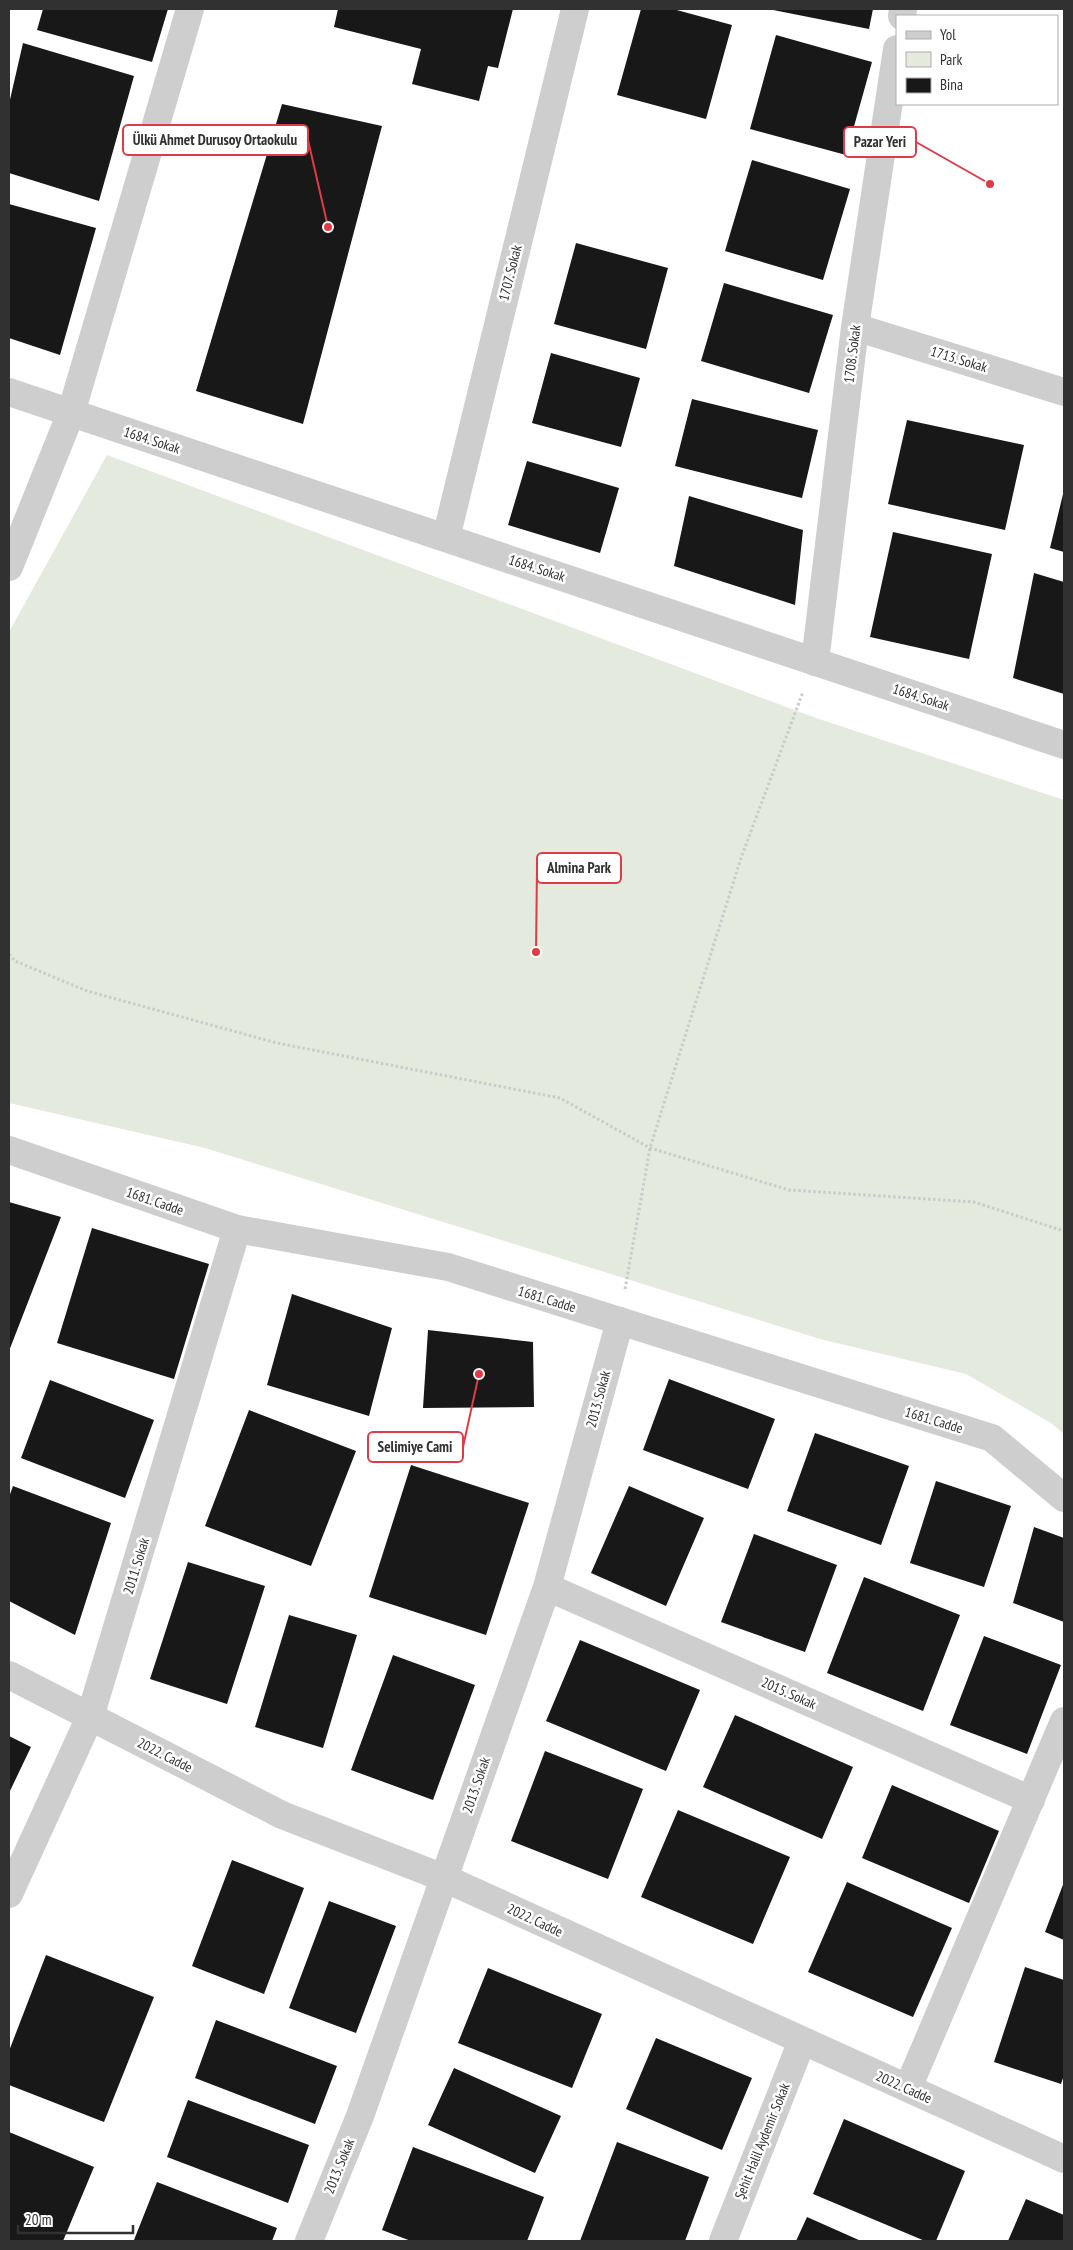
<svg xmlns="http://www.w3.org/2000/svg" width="1073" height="2250" viewBox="0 0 1073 2250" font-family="'PT Sans Narrow',sans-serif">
<rect width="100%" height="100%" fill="#fff"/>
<path fill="#e4eadd" d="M107 455 816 718 1064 800V1434L1051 1423 966 1374 820 1339 205 1148 9 1103V632Z"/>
<path fill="#181818" d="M43 9H168L152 62 37 30Z
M338 9H513L498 68 488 66 479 101 412 84 421 49 334 27Z
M641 9H673L732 25 706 119 617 95Z
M768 9H873L869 29Z
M776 35 872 62 846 155 750 129Z
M23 43 134 76 99 201 9 173V104Z
M282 104 382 126 303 424 196 391Z
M752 160 850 189 823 280 725 251Z
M9 204 96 228 60 355 9 338Z
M576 243 668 268 646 349 554 324Z
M724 283 833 315 809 393 701 361Z
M551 353 640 378 621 447 532 423Z
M692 399 818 430 802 498 675 466Z
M907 420 1024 445 1005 530 888 504Z
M527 461 619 488 600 553 508 525Z
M1064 490V552L1050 548Z
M689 496 803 530 795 605 674 566Z
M893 532 992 554 969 659 870 637Z
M1034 573 1064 582V694L1013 678Z
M9 1202 61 1217 9 1351Z
M92 1228 209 1264 174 1379 57 1343Z
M292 1294 392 1328 369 1416 267 1385Z
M428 1330 533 1342 534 1407 423 1408Z
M669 1379 775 1419 748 1489 643 1450Z
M50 1380 154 1420 125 1498 21 1458Z
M249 1410 356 1451 311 1566 205 1526Z
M815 1433 909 1466 881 1545 787 1511Z
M411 1465 529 1503 486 1635 369 1597Z
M936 1481 1011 1506 984 1587 910 1563Z
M13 1486 111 1523 75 1635 9 1601V1497Z
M629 1486 704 1518 666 1606 591 1573Z
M1034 1527 1064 1538V1622L1013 1603Z
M754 1534 837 1565 805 1652 721 1622Z
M188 1562 265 1586 227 1704 150 1679Z
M864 1577 960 1615 923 1711 827 1673Z
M289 1615 357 1635 323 1748 255 1727Z
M984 1636 1061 1665 1027 1754 950 1725Z
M580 1640 700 1690 666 1771 546 1721Z
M393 1655 475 1685 433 1800 351 1770Z
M735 1715 853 1767 822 1839 703 1787Z
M9 1736 31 1747 9 1793Z
M545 1751 643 1789 608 1879 511 1841Z
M892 1785 999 1831 969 1903 862 1858Z
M678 1810 790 1857 753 1944 641 1897Z
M232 1860 304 1888 264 1994 192 1966Z
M847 1882 952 1928 913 2017 808 1972Z
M1064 1882V1940L1045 1932Z
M329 1901 396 1926 356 2033 289 2008Z
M46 1955 154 1997 104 2122 9 2085V2051Z
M1025 1967 1064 1980V2075L1061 2084 994 2062Z
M488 1968 602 2014 572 2088 458 2043Z
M216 2020 337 2066 315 2124 195 2078Z
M656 2038 752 2078 722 2150 626 2109Z
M454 2068 561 2116 535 2173 428 2125Z
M188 2100 309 2145 288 2203 167 2157Z
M844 2119 965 2171 936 2241H925L813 2194Z
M9 2132 94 2167 63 2241H9Z
M617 2142 709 2177 685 2241H580Z
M413 2147 544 2197 527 2241H411L382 2230Z
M157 2182 277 2228 272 2241 134 2240Z
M1026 2199 1064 2215V2241H1008Z
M807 2217 861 2241H796Z"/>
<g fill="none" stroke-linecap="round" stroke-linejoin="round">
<path stroke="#cbcbcb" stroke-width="3" stroke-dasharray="2.5 2.5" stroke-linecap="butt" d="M9 954 15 961 87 991 277 1043 560 1098 650 1148 789 1190 974 1202 1064 1231
M625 1289 650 1148 741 858 803 692"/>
<path stroke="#cecece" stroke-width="28" d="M902 16 903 9
M855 327 1064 392
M9 392 1064 745
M446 538 575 9
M9 567 71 413 190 9
M815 662 855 327 897 49
M547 1587 1031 1800
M9 1894 90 1717 237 1229
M908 2088 1064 1721
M309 2241 360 2116 547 1587 620 1321
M723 2241 802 2041"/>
<path stroke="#cecece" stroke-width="28" d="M9 1150 237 1229 448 1267 992 1438 1064 1498
M9 1675 282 1815 444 1878 1064 2159"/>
</g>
<g text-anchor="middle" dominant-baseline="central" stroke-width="5" stroke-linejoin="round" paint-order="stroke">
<g font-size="14" fill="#313131" stroke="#fff">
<text transform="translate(510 273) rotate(-76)">1707. Sokak</text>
<text transform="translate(852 354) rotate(-83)">1708. Sokak</text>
<text transform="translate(959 359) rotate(17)">1713. Sokak</text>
<text transform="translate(152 440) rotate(18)">1684. Sokak</text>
<text transform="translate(537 568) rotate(18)">1684. Sokak</text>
<text transform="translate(921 697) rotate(18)">1684. Sokak</text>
<text transform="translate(155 1201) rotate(19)">1681. Cadde</text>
<text transform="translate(547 1299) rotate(17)">1681. Cadde</text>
<text transform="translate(598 1399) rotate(-75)">2013. Sokak</text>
<text transform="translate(934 1420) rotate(17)">1681. Cadde</text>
<text transform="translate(136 1566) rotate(-73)">2011. Sokak</text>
<text transform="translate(789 1693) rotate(24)">2015. Sokak</text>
<text transform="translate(165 1755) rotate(27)">2022. Cadde</text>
<text transform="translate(476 1785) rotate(-71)">2013. Sokak</text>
<text transform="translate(535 1920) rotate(25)">2022. Cadde</text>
<text transform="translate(904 2087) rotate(24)">2022. Cadde</text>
<text transform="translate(762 2141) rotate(-68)">Şehit Halil Aydemir Sokak</text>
<text transform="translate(339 2166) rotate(-68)">2013. Sokak</text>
</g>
</g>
<path fill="none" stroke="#df3b47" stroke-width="2" d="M328 227L308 140M990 184L916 142M536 952L537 868M479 1374L463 1447"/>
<g fill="#df3b47" stroke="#fff" stroke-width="2">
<circle cx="328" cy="227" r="5"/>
<circle cx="990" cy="184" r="5"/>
<circle cx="536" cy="952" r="5"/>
<circle cx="479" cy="1374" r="5"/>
</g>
<g fill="#fff" stroke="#df3b47" stroke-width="2">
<rect x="123" y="125" width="185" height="30" rx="5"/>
<rect x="844" y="127" width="72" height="30" rx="5"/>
<rect x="537" y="853" width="84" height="30" rx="5"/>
<rect x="368" y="1432" width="95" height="30" rx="5"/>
</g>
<g font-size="15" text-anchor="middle" font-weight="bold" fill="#313131">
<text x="215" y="145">Ülkü Ahmet Durusoy Ortaokulu</text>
<text x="880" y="147">Pazar Yeri</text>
<text x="579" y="873">Almina Park</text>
<text x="415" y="1452">Selimiye Cami</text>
</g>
<rect width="1073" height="2250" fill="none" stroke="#313131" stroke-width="20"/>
<rect x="896" y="15" width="162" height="90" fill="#ffffff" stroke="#adadad"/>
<rect x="906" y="31" width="25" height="8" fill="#cecece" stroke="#adadad"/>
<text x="940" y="40" font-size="15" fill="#313131">Yol</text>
<rect x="906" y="52" width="25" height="15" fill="#e4eadd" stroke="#adadad"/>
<text x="940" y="65" font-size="15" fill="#313131">Park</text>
<rect x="906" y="78" width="25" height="15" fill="#181818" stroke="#adadad"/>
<text x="940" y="90" font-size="15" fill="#313131">Bina</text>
<path d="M18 2225v8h115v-8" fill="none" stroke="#313131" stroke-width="2.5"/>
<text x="25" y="2225" font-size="15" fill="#313131" stroke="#ffffff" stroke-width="4" paint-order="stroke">20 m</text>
</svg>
